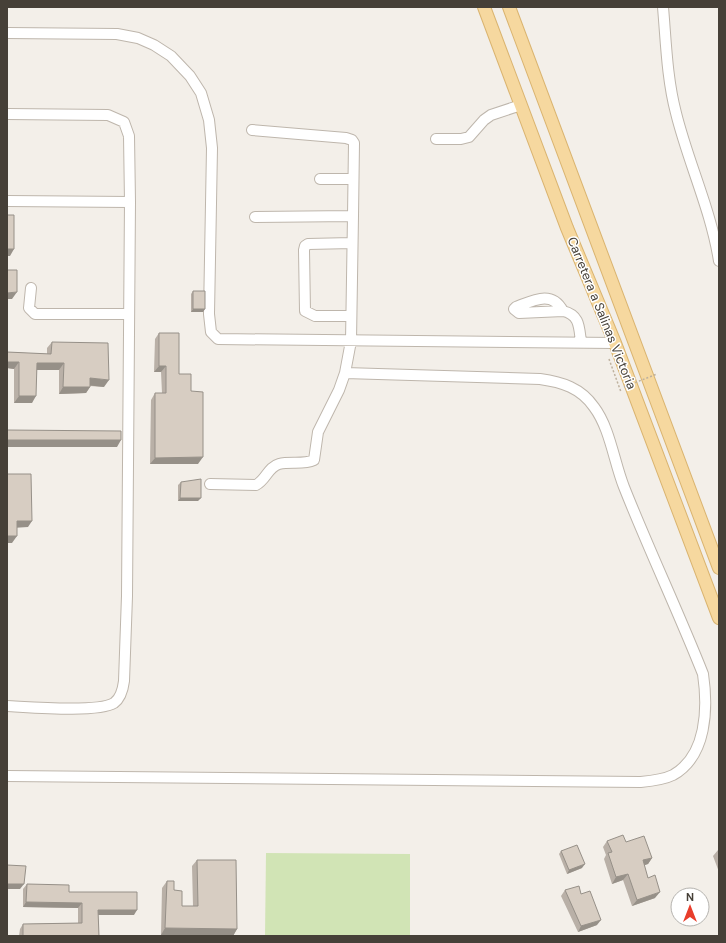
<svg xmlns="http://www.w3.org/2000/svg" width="726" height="943" viewBox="0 0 726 943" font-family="'DM Sans',sans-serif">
<rect width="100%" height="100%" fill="#f3efe9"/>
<path fill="#d1e4b5" d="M266 853 410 854V936H265Z"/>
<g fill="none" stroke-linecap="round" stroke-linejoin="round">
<g stroke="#beb6ac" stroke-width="12">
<path id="minor" d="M663 7C666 42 667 79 676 113 688 162 711 210 719 261
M7 33 117 34 138 38 154 45 171 56 190 76 201 93 209 120 212 148 209 314 211 332 218 339 615 343
M7 114 108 115 124 122 129 136 130 202 127 596 124 681C123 689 121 698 114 703 98 713 29 707 7 706
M252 130 346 138 352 140 354 143 353 216 255 217
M436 139H461L469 137 484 120 491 115 521 105
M320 179H353
M7 201 130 202
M31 288 29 308 35 314H129
M563 311C552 290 534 300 516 307L514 309 519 313 563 311C580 315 579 327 581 342
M351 316H315L305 311 304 250 305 246 308 244 352 243
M210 484 256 485C266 480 268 467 279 464 291 461 303 465 314 460L318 432 339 390 345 373 351 341 353 216
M7 776 640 782C651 781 663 780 673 775 707 756 708 708 703 674 678 611 649 550 624 487 614 462 610 428 594 407 581 388 562 382 540 379L345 373"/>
</g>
<g stroke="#dab470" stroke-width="14">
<path id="major" d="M484 7 567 228 615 343 719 618
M509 7 719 568"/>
</g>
<path stroke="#beb19e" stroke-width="1.5" stroke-dasharray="2 2" stroke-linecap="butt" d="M609 359 621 392"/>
<use href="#minor" stroke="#fff" stroke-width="10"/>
<use href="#major" stroke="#f6d89f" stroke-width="12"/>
<path stroke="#beb19e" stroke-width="1.5" stroke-dasharray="2 2" stroke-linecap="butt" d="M624 387 657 374"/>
</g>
<path fill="#b9b0a7" d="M193 291 203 312H191V294Z
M159 333 179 374 191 391 198 464H150L151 400 155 393H162L161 372H154L155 339Z
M52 342 104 387 90 386V387L86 393 59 394V370H37L32 403H14V369L7 368V352L47 354V348Z
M181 482 198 501H178V485Z
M607 841 626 842 652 858 648 864 644 865 648 878 655 898 632 906 623 880 612 884 604 859 606 855 603 847Z
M719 849V872L713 856 718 850Z
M561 851 582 868 567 874 559 854Z
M197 860 237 929 233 936 161 935 162 888 167 881 174 890 182 906H193L192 866Z
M27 884 69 892 134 915H98L99 936H19L20 929 23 924 78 923V908L23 907V889Z
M565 890 597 925 578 932 561 896Z"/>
<path fill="#969088" d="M7 249H14L10 256H7Z
M17 292 12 299H7V293Z
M193 309H205L203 312H191Z
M7 362H19L14 369 7 368Z
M37 363H64L59 370H32Z
M159 366H166L161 372H154Z
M90 378 109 380 104 387 86 385Z
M63 387H90L86 393 59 394Z
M19 396H36L32 403H14Z
M7 440H121L117 447H7Z
M203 457 198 464H150L155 458Z
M180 498H201L198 501H178Z
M17 521H32L28 527 12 528Z
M7 536H17L12 543H7Z
M652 858 648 864 639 867 643 860Z
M585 864 582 868 567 874 569 870Z
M628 874 623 880 612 884 616 877Z
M7 884H24L20 889H7Z
M660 892 655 898 632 906 637 900Z
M26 902 82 903 78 908 23 907Z
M98 910H137L134 915H94Z
M601 920 597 925 578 932 581 926Z
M165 928 237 929 233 936 161 935Z"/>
<path fill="#d7cdc2" stroke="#969088" d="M7 215H14V249H7Z
M7 270H17V292L7 293Z
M193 291H205V309H193Z
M159 333H179V374H191V391L203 392V457L155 458V393H166V366H159Z
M52 342 108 343 109 380 90 378V387H63L64 363H37L36 396H19V362H7V352L51 354Z
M7 430 121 431V440H7Z
M7 474H31L32 521H17V536H7Z
M201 479V498H180L181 482Z
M623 835 626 842 644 836 652 858 643 860 648 878 655 875 660 892 637 900 628 874 616 877 608 853 612 852 607 841Z
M577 845 585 864 569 870 561 851Z
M197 860H236L237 929 165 928 167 881H174V890L182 891V906H198Z
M7 865 26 866 24 884H7Z
M27 884 69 885V892H137V910H98L99 936H23V924L82 923V903L26 902Z
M579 886 581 894 590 891 601 920 581 926 565 890Z"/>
<g text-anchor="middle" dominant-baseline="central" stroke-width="3" stroke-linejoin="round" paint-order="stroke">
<g font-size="13" fill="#464038" stroke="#fff">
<text transform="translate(602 313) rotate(68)">Carretera a Salinas Victoria</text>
</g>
</g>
<rect width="726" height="943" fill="none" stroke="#464038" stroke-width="16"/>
<g transform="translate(690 907)"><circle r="19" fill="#ffffff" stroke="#b5b3af"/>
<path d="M0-3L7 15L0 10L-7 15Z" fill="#e83d2b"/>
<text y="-6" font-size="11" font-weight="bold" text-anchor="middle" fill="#464038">N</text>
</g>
</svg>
